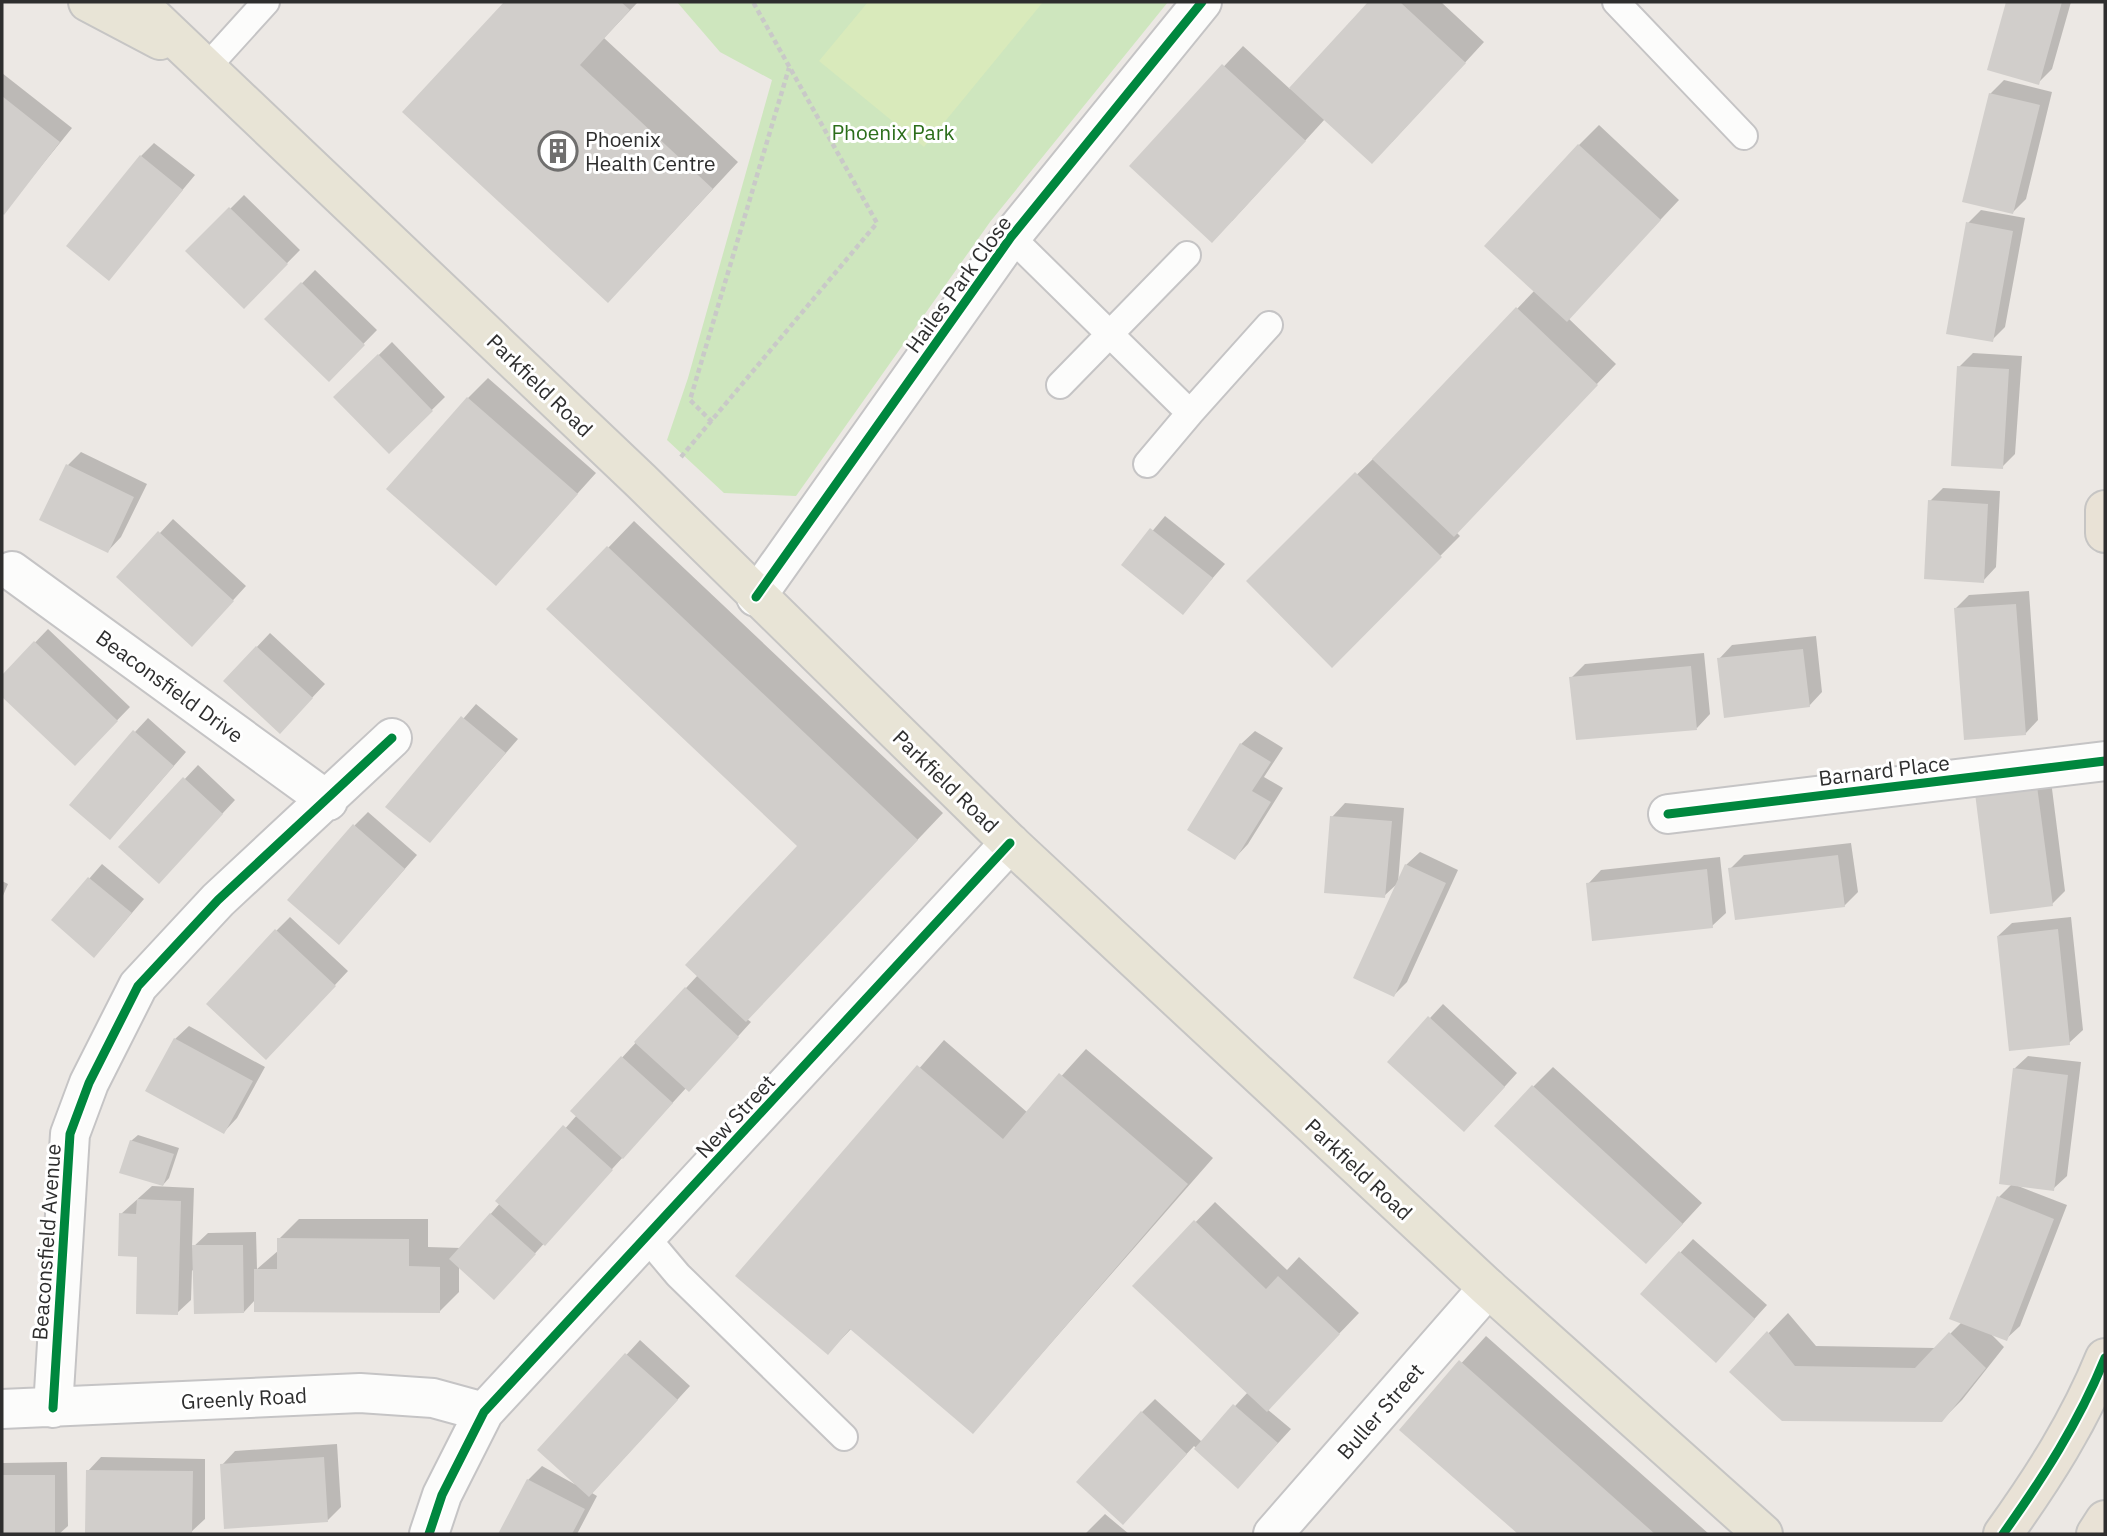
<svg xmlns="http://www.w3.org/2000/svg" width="2107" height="1536" viewBox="0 0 2107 1536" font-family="'IBM Plex Sans',sans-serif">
<rect width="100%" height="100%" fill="#ece8e4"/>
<path fill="#cee6be" d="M677 2H1168L990 222 796 496 724 493 667 440 688 378 772 80 720 52Z"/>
<path fill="#d9eabb" d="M868 2H1043L924 147 819 61Z"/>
<path fill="#0003" d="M507 2H638L604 38 738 162 633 275 404 112Z
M1371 2H1441L1484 42 1392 142 1325 119 1232 221 1131 166 1243 46 1290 89Z
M2008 2H2071L2052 69 2038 83 1989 69Z
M2 73 72 128 4 212 2 211Z
M2004 80 2052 92 2026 199 2012 213 1990 94Z
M1599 125 1679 200 1568 318 1616 364 1456 532 1460 536 1332 665 1248 581 1378 454 1535 290 1579 145Z
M154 143 195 175 109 278 141 156Z
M244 195 300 250 244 307 188 251Z
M1981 210 2025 218 2005 327 1992 340 1968 223Z
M315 270 377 330 329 379 267 319Z
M392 342 445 397 389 452 336 397Z
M1973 353 2022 356 2015 454 2002 467 1959 367Z
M488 378 596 473 496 584 468 398Z
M81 452 147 484 121 537 108 551 68 465Z
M1943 488 2000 491 1996 567 1983 581 1930 501Z
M1165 516 1225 564 1183 612 1124 565Z
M173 519 246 586 205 631 119 577Z
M634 521 943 813 747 1019 751 1022 702 1076 687 1087 507 1284 459 1266V1292L439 1312 255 1300 244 1312 192 1270 191 1300 177 1313 139 1255 121 1214 152 1186 194 1188 192 1248 208 1233 256 1232 257 1269 279 1250V1239L299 1219H428V1247L461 1248 577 1115 573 1111 698 975 799 846 549 609Z
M2029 591 2038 720 2025 734 1956 608 1969 595Z
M48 629 130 707 75 764 2 695V677Z
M270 633 325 684 293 718 225 681Z
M1816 636 1822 692 1809 706 1719 659 1732 645Z
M1704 653 1710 714 1697 728 1571 678 1585 664Z
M476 704 518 739 430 841 388 806Z
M148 718 186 752 123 824 135 732Z
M1255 731 1283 748 1264 777 1283 788 1248 844 1235 858 1241 744Z
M198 765 235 800 172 868 121 847Z
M2050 773 2065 891 2052 904 1990 780Z
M1345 803 1404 808 1398 883 1384 896 1332 817Z
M368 812 417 855 352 929 355 825Z
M1851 843 1858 892 1844 906 1730 869 1744 855Z
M1420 852 1458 870 1407 982 1394 995 1406 865Z
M1720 857 1726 913 1712 926 1588 884 1601 870Z
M102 864 144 899 107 942 53 920Z
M2 881 8 884 2 898Z
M290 917 348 971 279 1045 276 931Z
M2071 917 2083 1030 2069 1043 1998 936 2012 923Z
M1443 1004 1517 1073 1477 1117 1430 1018Z
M189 1026 265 1067 237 1118 224 1132 175 1039Z
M944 1040 1028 1113 1086 1049 1213 1158 973 1432 852 1328 828 1353 738 1276Z
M2028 1056 2081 1062 2067 1176 2053 1189 2018 1186 2067 1205 2020 1326 2006 1339 1990 1333 2004 1347 1962 1400 1942 1420 1731 1372 1788 1313 1816 1346 1936 1348 1962 1322 1999 1197 2012 1184 2014 1069Z
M1553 1067 1702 1203 1666 1242 1533 1087Z
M138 1135 179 1148 169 1178 163 1185 131 1141Z
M1215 1202 1287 1270 1299 1257 1359 1313 1267 1409 1291 1429 1238 1487 1194 1446 1136 1509 1142 1412 1155 1399 1202 1442 1248 1392 1135 1285Z
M1693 1239 1767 1305 1729 1347 1680 1253Z
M1486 1336 1709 1534H1521L1401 1430Z
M640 1340 690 1386 592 1493 597 1496 577 1534H500L528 1480 542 1466 576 1485 540 1450Z
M337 1444 341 1507 328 1520 222 1465 235 1451Z
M101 1457 205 1459V1519L191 1532 88 1471Z
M67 1462 68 1526 59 1534H2V1463Z
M1105 1514 1129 1534H1085Z"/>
<path fill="#d1cecb" d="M504 2H621L630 10 580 65 713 189 608 303 402 112Z
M1368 2H1400L1466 63 1372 164 1289 88Z
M2006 2H2062L2039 85 1987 70Z
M1222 64 1306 141 1212 243 1129 166Z
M1989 93 2040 105 2013 214 1962 202Z
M2 96 60 142 4 215 2 213Z
M1578 144 1661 220 1567 322 1484 246Z
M140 155 183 190 109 281 66 246Z
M229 207 288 264 244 309 185 251Z
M1966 222 2013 231 1993 342 1946 334Z
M301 282 365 345 329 382 264 319Z
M1516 307 1598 385 1454 537 1372 459Z
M378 354 433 411 389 454 333 397Z
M1957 366 2009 369 2003 469 1951 466Z
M467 397 578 494 496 586 386 489Z
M66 464 134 497 108 553 39 520Z
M1355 472 1442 557 1332 668 1246 581Z
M1928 500 1988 504 1984 583 1924 579Z
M1150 528 1213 578 1183 615 1121 565Z
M158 531 234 601 192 647 116 577Z
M607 546 918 840 746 1022 685 965 797 846 546 609Z
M2016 604 2026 735 1964 740 1954 608Z
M34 641 118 721 75 766 2 697V675Z
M256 646 313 698 280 734 223 681Z
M1803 649 1810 707 1724 718 1717 658Z
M1691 666 1697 730 1576 740 1569 677Z
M461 716 506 753 430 843 385 807Z
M133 730 174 766 110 840 69 805Z
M1240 743 1271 762 1252 791 1271 802 1235 860 1187 830Z
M183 777 223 814 159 884 118 847Z
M2037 786 2053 906 1990 914 1975 793Z
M1330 816 1392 821 1385 898 1324 893Z
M353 824 405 869 339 945 287 900Z
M1838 855 1845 907 1735 920 1728 868Z
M1405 864 1446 883 1394 997 1353 978Z
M1707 869 1713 928 1592 941 1586 883Z
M88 877 132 913 94 958 51 920Z
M275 929 336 986 266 1060 206 1004Z
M2058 929 2070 1045 2009 1051 1997 936Z
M685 987 739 1037 689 1092 634 1042Z
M1428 1016 1505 1087 1464 1132 1387 1062Z
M174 1038 253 1081 224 1134 145 1091Z
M621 1056 673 1103 623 1159 570 1111Z
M917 1065 1003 1139 1059 1073 1188 1184 973 1434 850 1329 828 1355 735 1276Z
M2013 1068 2068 1075 2054 1191 1999 1184Z
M1532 1085 1683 1224 1646 1264 1494 1126Z
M563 1125 613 1170 545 1246 495 1201Z
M130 1140 174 1154 163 1186 119 1173Z
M1997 1196 2054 1219 2007 1341 1949 1319Z
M137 1199 181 1201 178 1315 136 1314 137 1257 118 1256 119 1213 136 1214Z
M490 1213 536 1254 494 1300 449 1259Z
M1194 1220 1266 1289 1278 1276 1340 1334 1267 1412 1132 1286Z
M277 1238 409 1239V1266L440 1267V1313L254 1312V1269H277Z
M192 1245H243L244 1313 194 1314Z
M1679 1251 1755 1319 1716 1363 1640 1294Z
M1767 1331 1795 1366 1915 1368 1949 1332 1986 1368 1942 1422 1782 1421 1729 1372Z
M625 1353 678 1400 589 1497 537 1450Z
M1459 1360 1655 1534H1518L1399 1430Z
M1233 1404 1278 1443 1238 1489 1194 1449Z
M1141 1411 1187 1454 1123 1525 1076 1482Z
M324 1457 328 1522 224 1529 220 1464Z
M86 1470 193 1471 192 1534 85 1533Z
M2 1475H55V1534H2Z
M527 1479 585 1509 572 1534H498Z"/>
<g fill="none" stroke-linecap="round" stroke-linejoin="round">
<g stroke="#c5c4c5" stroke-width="30">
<path id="service" d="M1616 2 1744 136
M208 66 266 2
M1011 237 1190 413 1269 325
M1060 385 1187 255
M1147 464 1190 413
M646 1237 678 1275 844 1437"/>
</g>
<g stroke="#c5c4c5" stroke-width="42">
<path id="minor" d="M12 571 328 801
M756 597 1011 237 1202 2
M1668 814 2105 761
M53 1408 70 1134 89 1083 138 986 218 900 392 738
M2 1409 360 1393 433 1398 484 1412
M429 1534 442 1495 484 1412 1010 843
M1273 1534 1488 1288"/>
</g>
<g stroke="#c6c5c4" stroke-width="42">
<path id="primary" d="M88 2 160 40
M137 2 641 481 1010 843 1488 1288 1763 1534"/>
</g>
<g stroke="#c6c5c4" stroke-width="42">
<path id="trunk" d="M2105 510V533
M2003 1534C2043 1478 2079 1422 2105 1358
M2096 1534 2105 1520"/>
</g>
<path stroke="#c9c9c8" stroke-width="4.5" stroke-dasharray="5 3.5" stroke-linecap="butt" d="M712 422 690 400 789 68
M681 457 877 223 753 2"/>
<use href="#service" stroke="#fcfcfb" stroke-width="26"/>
<use href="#minor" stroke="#fcfcfb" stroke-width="38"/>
<use href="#primary" stroke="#e8e4d6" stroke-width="38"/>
<use href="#trunk" stroke="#e9e2d6" stroke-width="38"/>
<g stroke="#fff" stroke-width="13">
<path id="cycleway" d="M756 597 1011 237 1202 2
M1668 814 2105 761
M53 1408 70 1134 89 1083 138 986 218 900 392 738
M429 1534 442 1495 484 1412 1010 843
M2003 1534C2043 1478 2079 1422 2105 1358"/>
</g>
<use href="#cycleway" stroke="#00873e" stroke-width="9"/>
</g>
<defs>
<g id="building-ring" transform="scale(2.0125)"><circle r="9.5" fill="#fff" stroke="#706f6e" stroke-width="1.5"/><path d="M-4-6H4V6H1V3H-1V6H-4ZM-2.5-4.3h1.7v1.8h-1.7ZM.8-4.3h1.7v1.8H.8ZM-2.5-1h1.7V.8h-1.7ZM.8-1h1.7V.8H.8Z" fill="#706f6e"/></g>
</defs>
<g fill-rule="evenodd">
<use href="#building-ring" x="558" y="151"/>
</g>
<g text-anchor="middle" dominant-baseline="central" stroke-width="6" stroke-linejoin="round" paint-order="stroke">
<g font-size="21" fill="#2c6e1b" stroke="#fff">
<text x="893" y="132">Phoenix Park</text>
</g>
<g font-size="21" fill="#2e2e2e" stroke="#fff" text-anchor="start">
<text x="585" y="139">Phoenix<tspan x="585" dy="24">Health Centre</tspan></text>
</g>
<g font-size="21" fill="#2e2e2e" stroke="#fff">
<text transform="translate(958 284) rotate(-54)">Hailes Park Close</text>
<text transform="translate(540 385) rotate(44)">Parkfield Road</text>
<text transform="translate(170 686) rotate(36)">Beaconsfield Drive</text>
<text transform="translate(1884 770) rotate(-7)">Barnard Place</text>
<text transform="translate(946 781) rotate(44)">Parkfield Road</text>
<text transform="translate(735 1116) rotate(-47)">New Street</text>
<text transform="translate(1359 1169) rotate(43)">Parkfield Road</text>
<text transform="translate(46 1242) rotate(-86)">Beaconsfield Avenue</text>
<text transform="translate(244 1398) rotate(-3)">Greenly Road</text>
<text transform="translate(1380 1411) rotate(-49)">Buller Street</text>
</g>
</g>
<rect width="2107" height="1536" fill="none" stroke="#2e2e2e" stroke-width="7"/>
</svg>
